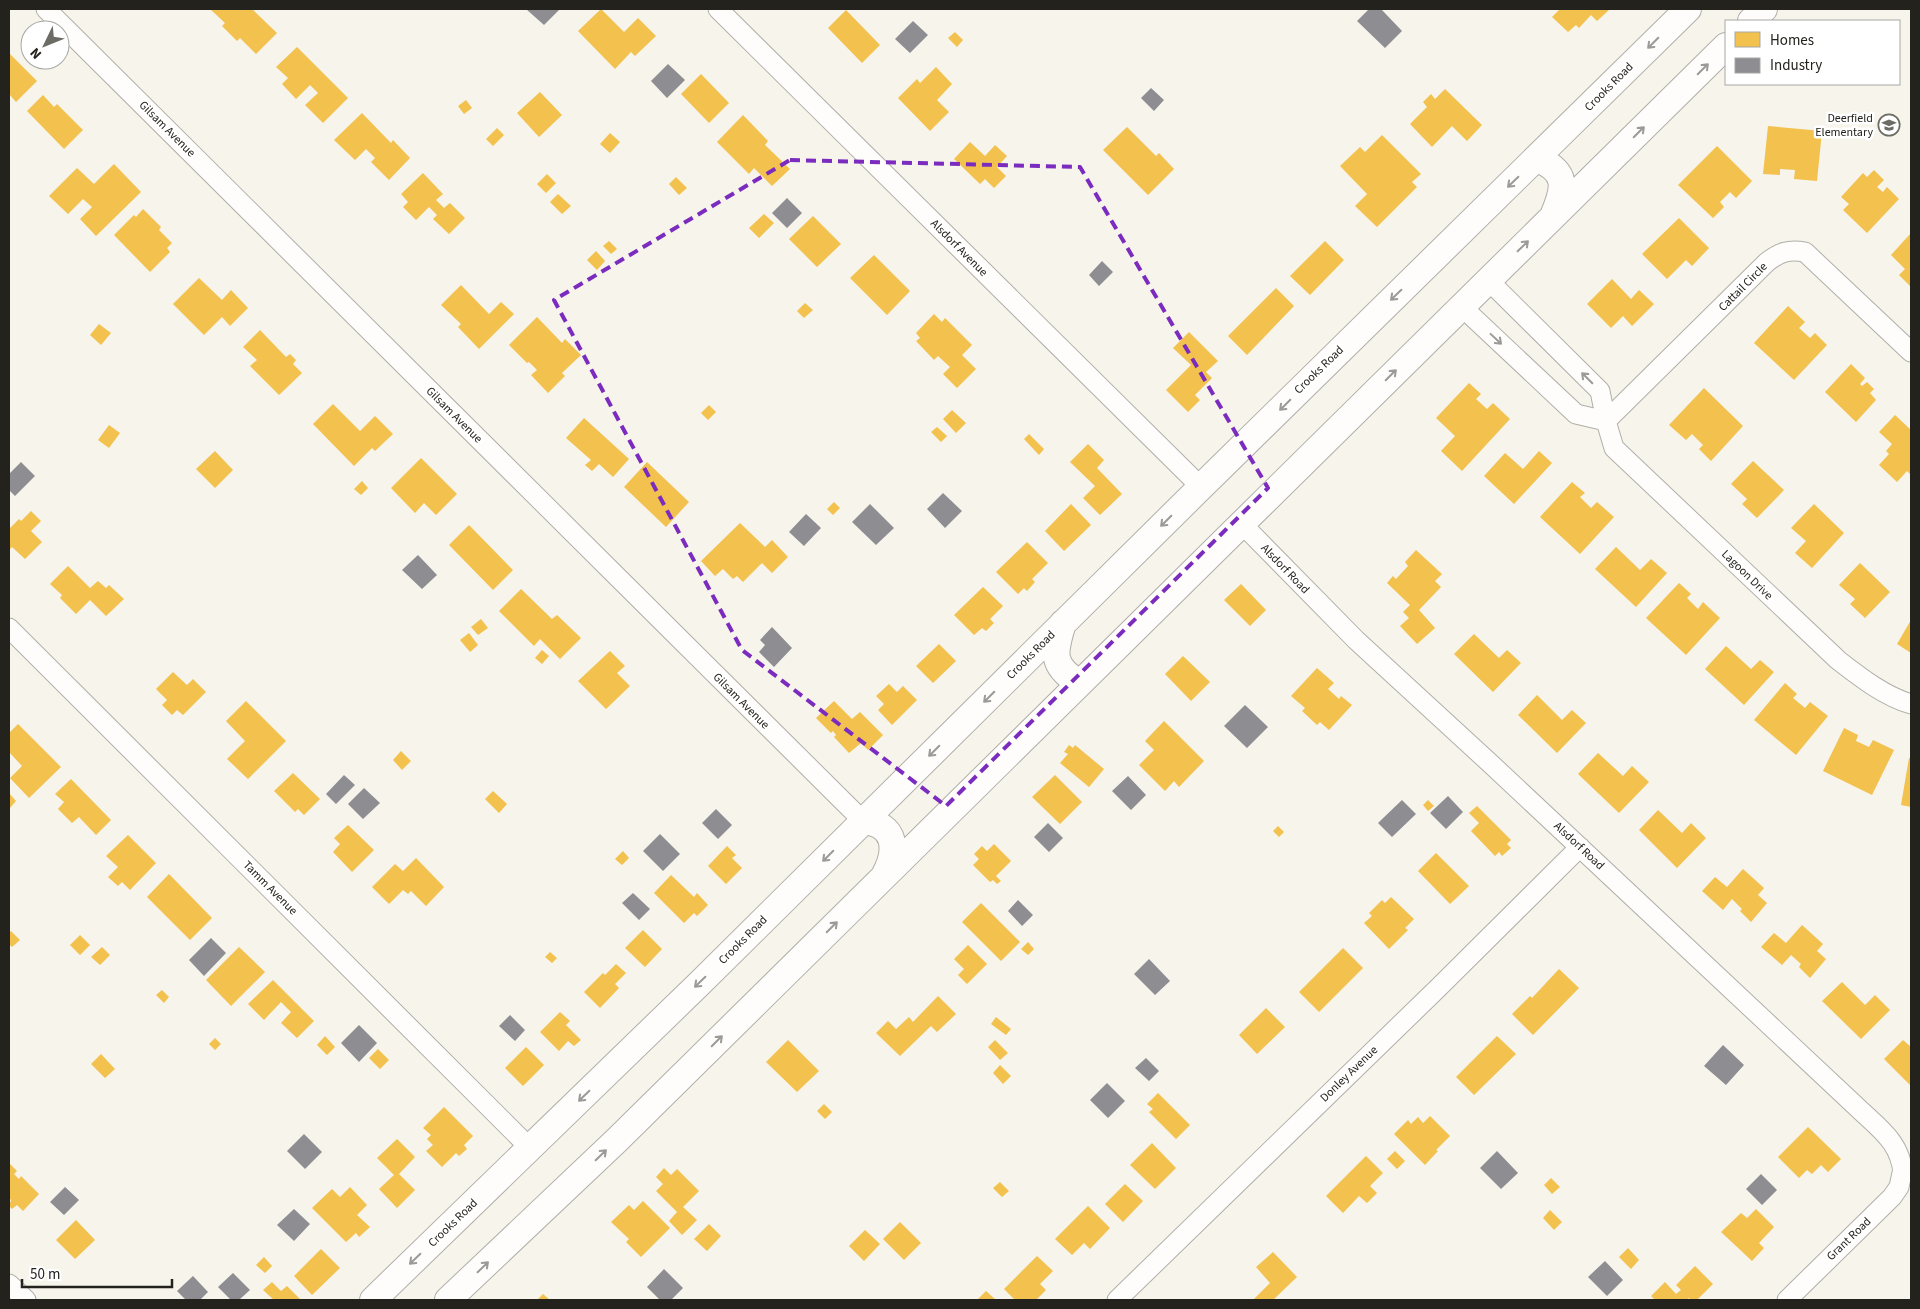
<svg xmlns="http://www.w3.org/2000/svg" width="1920" height="1309" viewBox="0 0 1920 1309" font-family="'Source Sans 3',sans-serif">
<rect width="100%" height="100%" fill="#f6f4eb"/>
<path fill="#f2c14e" d="M210 9H252L277 33 256 54 240 38 237 41 222 26 225 23Z
M601 9 624 32 638 18 656 36 635 56 631 52 615 69 578 31Z
M1560 9H1610L1597 21 1591 15 1579 28 1576 25 1568 32 1552 17Z
M846 10 880 45 862 63 828 28Z
M955 32 963 40 957 47 948 38Z
M297 47 348 98 323 123 305 105 318 93 310 85 296 99 282 84 288 78 276 67Z
M9 53 37 81 16 102 9 94Z
M936 67 952 84 937 100 949 112 930 131 898 98 917 79 920 83Z
M701 74 729 103 709 123 681 94Z
M1445 89 1482 125 1467 141 1452 126 1432 147 1410 124 1427 107 1423 102 1431 94 1435 99Z
M540 92 562 115 539 137 517 113Z
M43 95 54 107 57 104 83 130 64 149 27 111Z
M466 100 472 108 464 114 458 106Z
M362 113 391 143 393 140 410 158 389 180 371 162 375 158 366 149 355 160 334 140Z
M743 115 768 141 765 145 790 169 772 186 754 168 749 174 717 142Z
M1768 126 1822 131 1817 181 1794 179 1795 170 1780 169V175L1763 174Z
M1127 127 1156 156 1159 153 1174 169 1148 195 1103 150Z
M497 128 504 135 493 146 486 139Z
M610 133 620 142 610 153 600 144Z
M1382 135 1421 174 1412 182 1417 187 1377 227 1355 206 1367 194 1340 166 1360 147 1365 152Z
M970 142 985 156 995 145 1007 156 997 167 1006 176 994 188 985 179 980 184 954 159Z
M1717 146 1752 181 1736 198 1730 192 1720 202 1724 207 1713 218 1678 185Z
M114 164 141 192 96 236 80 219 92 207 83 199 68 214 49 196 77 168 94 184Z
M1874 170 1884 180 1877 187 1883 192 1887 187 1899 199 1867 233 1843 210 1849 204 1841 197 1863 173 1867 177Z
M423 173 443 194 436 200 444 208 450 203 465 218 449 234 433 219 437 215 429 207 416 220 403 207 408 202 401 194Z
M547 174 556 183 546 193 537 184Z
M676 177 687 188 679 195 669 184Z
M558 194 571 206 562 214 550 202Z
M143 209 161 227 159 230 172 243 167 248 170 252 150 272 114 235 134 215 136 217Z
M764 214 774 223 759 238 749 228Z
M813 216 841 244 817 267 789 239Z
M1679 218 1709 248 1692 266 1686 260 1667 279 1642 254Z
M1911 233V287L1899 275 1905 269 1891 255Z
M609 241 617 249 611 254 603 246Z
M1325 241 1344 260 1310 295 1290 276Z
M596 251 605 261 597 270 587 260Z
M874 255 910 291 887 315 850 278Z
M199 278 222 300 231 290 248 308 230 326 222 317 204 335 173 304Z
M1612 279 1631 299 1639 290 1654 304 1632 326 1623 316 1611 328 1587 304Z
M461 285 489 314 501 302 514 314 479 349 458 327 461 324 441 305Z
M1276 288 1294 306 1247 355 1228 336Z
M805 303 813 310 804 318 797 311Z
M1788 306 1805 322 1799 328 1810 338 1815 333 1827 345 1794 380 1754 343Z
M934 314 942 322 945 318 972 345 962 355 976 369 957 388 943 374 950 367 938 356 934 360 916 341 920 338 916 333Z
M537 317 562 343 565 339 581 355 562 373 565 376 548 393 531 375 537 370 529 362 527 363 509 345Z
M99 324 111 333 101 345 90 335Z
M260 330 286 357 290 354 296 360 293 364 302 373 279 395 250 366 257 360 243 347Z
M1189 332 1218 361 1206 372 1212 378 1195 395 1200 400 1188 412 1166 390 1191 365 1173 348Z
M1851 364 1865 378 1860 384 1862 386 1867 382 1874 389 1870 393 1876 400 1856 422 1825 392Z
M1469 383 1481 394 1476 399 1487 409 1493 403 1510 419 1462 471 1441 451 1455 436 1436 418Z
M1704 388 1743 426 1711 461 1699 449 1703 445 1692 434 1686 440 1669 425Z
M333 404 360 431 375 416 393 434 375 451 372 448 354 466 313 424Z
M709 405 716 412 708 420 701 413Z
M952 410 966 423 956 433 943 419Z
M1895 415 1911 430V475L1907 471 1897 482 1879 465 1889 454 1886 451 1892 444 1879 432Z
M584 418 629 459 613 477 599 464 592 471 585 465 591 460 566 438Z
M109 425 120 433 109 448 98 440Z
M937 427 947 436 941 442 931 432Z
M1029 434 1044 449 1039 455 1024 439Z
M1088 444 1104 460 1097 468 1122 494 1100 515 1083 498 1095 486 1070 462Z
M215 451 233 470 215 488 196 469Z
M1539 451 1552 463 1514 504 1484 476 1505 453 1523 469Z
M421 458 457 494 436 515 424 503 415 513 391 488Z
M1753 461 1784 490 1757 518 1742 504 1747 499 1731 484Z
M647 462 689 502 666 527 624 487Z
M362 481 368 488 361 495 354 489Z
M1572 482 1585 493 1580 497 1591 508 1597 502 1614 517 1580 554 1540 517Z
M834 502 840 508 833 515 827 509Z
M1071 504 1091 525 1064 551 1045 531Z
M1814 504 1844 533 1812 568 1795 553 1806 541 1791 528Z
M31 511 41 521 31 531 42 542 25 559 12 547 9 550V529L19 519 21 521Z
M740 523 765 547 772 540 788 557 772 573 762 563 743 582 737 576 733 579 723 569 715 576 701 561Z
M469 525 513 570 493 590 449 545Z
M1027 542 1048 563 1032 579 1035 582 1027 591 1024 588 1018 594 996 572Z
M1616 547 1640 570 1651 559 1667 573 1636 607 1595 569Z
M1416 550 1442 574 1435 581 1441 587 1419 610 1435 628 1417 644 1400 626 1409 618 1403 612 1410 605 1387 583 1393 576 1396 579 1408 566 1405 562Z
M1860 563 1890 592 1865 618 1850 604 1855 599 1839 585Z
M68 566 90 588 98 581 106 588 109 585 124 599 106 616 90 600 76 614 60 598 62 595 50 584Z
M1679 583 1691 594 1687 598 1698 609 1703 602 1720 618 1686 655 1646 618Z
M1241 584 1266 610 1250 626 1224 600Z
M983 587 1003 606 990 619 994 623 986 631 982 628 974 635 954 615Z
M521 589 552 619 557 615 581 638 560 659 540 639 534 646 499 611Z
M481 619 488 628 478 635 471 627Z
M1911 620V653L1897 644Z
M469 633 478 645 470 652 460 640Z
M1474 634 1499 658 1507 650 1521 663 1493 692 1454 654Z
M939 644 956 661 933 683 916 666Z
M1726 646 1751 669 1760 660 1774 672 1744 705 1705 669Z
M542 650 549 656 542 664 535 658Z
M610 651 625 666 617 673 630 686 606 709 578 681Z
M1183 656 1210 682 1191 701 1165 674Z
M1317 668 1334 683 1328 689 1339 699 1341 696 1352 705 1329 730 1320 722 1317 725 1302 711 1305 708 1291 696Z
M173 672 187 685 193 679 206 692 183 715 177 710 172 715 162 705 167 700 156 689Z
M1785 683 1797 694 1793 698 1805 708 1810 702 1828 716 1796 755 1754 720Z
M889 684 897 692 903 686 917 700 892 725 878 710 884 704 876 696Z
M1537 695 1562 720 1572 710 1586 723 1557 753 1518 715Z
M246 701 286 741 248 779 227 759 245 741 226 721Z
M834 701 852 719 860 712 883 735 868 750 861 743 849 753 834 737 836 735 833 731 831 733 816 718Z
M1164 721 1204 761 1179 787 1174 781 1165 791 1139 765 1154 750 1145 741Z
M18 724 61 767 29 798 10 778 22 766 9 752V733Z
M1844 728 1858 735 1856 741 1869 747 1873 740 1894 750 1872 795 1823 771Z
M1069 745 1073 748 1075 745 1104 769 1089 787 1060 763 1068 754 1064 752Z
M401 751 411 761 402 770 393 760Z
M1598 753 1623 776 1632 766 1649 782 1619 813 1578 774Z
M1909 758H1911V807L1901 805Z
M293 773 320 799 304 815 298 809 295 812 274 791Z
M1055 775 1082 802 1060 824 1032 797Z
M71 779 111 820 96 835 79 817 72 823 58 809 64 802 55 794Z
M493 791 507 804 499 813 485 799Z
M9 793 16 801 9 809Z
M1428 800 1434 806 1428 811 1423 805Z
M1477 806 1511 840 1507 844 1511 848 1502 856 1499 852 1495 856 1471 831 1479 823 1469 813Z
M1658 810 1682 833 1691 823 1706 838 1677 868 1639 830Z
M348 825 374 850 352 872 333 852 340 844 334 838Z
M1278 826 1284 832 1279 837 1273 831Z
M128 835 156 863 130 890 122 882 118 886 108 877 118 867 106 856Z
M994 844 1011 861 996 876 1001 881 997 884 993 880 990 882 973 865 979 859 974 854 982 846 987 851Z
M727 846 736 855 732 858 742 868 726 884 708 866Z
M623 851 629 858 622 865 615 859Z
M1436 853 1469 886 1450 904 1418 871Z
M416 858 444 887 426 906 411 891 408 894 403 890 389 904 372 887 395 864 403 871Z
M1743 869 1764 888 1758 895 1767 903 1751 922 1740 911 1742 909 1732 899 1723 910 1702 891 1715 877 1727 887Z
M169 874 212 918 190 940 147 897Z
M671 875 694 897 697 893 708 905 697 916 694 913 684 923 654 893Z
M1391 897 1414 919 1405 928 1408 930 1389 949 1364 923 1372 916 1369 913 1382 900 1385 903Z
M981 903 1020 942 1001 961 962 922Z
M1802 925 1823 944 1817 951 1826 959 1810 978 1799 967 1801 964 1791 955 1782 965 1761 947 1774 933 1786 943Z
M643 930 662 949 645 967 625 948Z
M11 931 20 940 12 947 9 944V933Z
M80 935 90 945 80 955 70 945Z
M1028 942 1034 949 1028 955 1021 949Z
M968 945 987 964 967 984 958 975 964 969 954 959Z
M102 947 110 955 100 965 91 957Z
M239 947 265 972 231 1006 206 980Z
M1343 948 1363 968 1319 1012 1299 992Z
M550 952 557 958 552 963 545 957Z
M616 964 626 973 615 984 619 988 600 1008 584 992 603 973 605 975Z
M1559 969 1579 988 1533 1035 1512 1014 1530 996 1532 998Z
M273 980 314 1021 297 1038 281 1023 291 1012 281 1002 264 1020 248 1004Z
M1842 982 1865 1005 1875 995 1890 1010 1861 1039 1822 1001Z
M162 990 169 997 164 1003 156 995Z
M938 996 956 1014 937 1032 931 1026 900 1056 876 1033 888 1021 896 1029 909 1017 913 1022Z
M1266 1008 1285 1027 1257 1054 1239 1035Z
M560 1012 570 1021 566 1025 581 1040 574 1046 568 1041 559 1051 540 1032Z
M996 1017 1011 1029 1006 1035 991 1024Z
M325 1036 335 1047 327 1055 317 1045Z
M1497 1036 1516 1054 1474 1095 1456 1077Z
M215 1038 221 1044 215 1050 209 1044Z
M788 1040 819 1071 797 1092 766 1062Z
M995 1040 1008 1053 1000 1060 988 1047Z
M1903 1040 1911 1047V1086L1884 1059Z
M526 1047 544 1065 523 1086 505 1068Z
M378 1049 389 1060 380 1069 369 1058Z
M101 1054 115 1069 105 1078 91 1064Z
M1000 1065 1011 1076 1003 1084 993 1073Z
M1158 1093 1190 1125 1176 1139 1149 1112 1153 1109 1147 1104Z
M824 1104 832 1112 825 1119 817 1111Z
M444 1107 473 1136 464 1145 467 1149 459 1156 456 1153 442 1167 426 1151 433 1145 427 1139 431 1135 423 1128Z
M1430 1116 1450 1136 1436 1150 1438 1151 1425 1165 1394 1134 1408 1120 1411 1124 1418 1117 1423 1123Z
M1808 1127 1841 1159 1828 1172 1821 1165 1812 1174 1807 1170 1799 1178 1778 1157Z
M397 1139 415 1157 399 1174 415 1190 397 1208 379 1189 394 1175 377 1158Z
M1152 1143 1176 1168 1155 1189 1130 1165Z
M1395 1151 1405 1161 1397 1169 1387 1159Z
M1366 1156 1383 1173 1370 1186 1377 1193 1367 1203 1359 1196 1343 1213 1326 1196Z
M9 1163 17 1171 14 1174 19 1179 21 1176 39 1194 23 1211 17 1205 12 1209 9 1206 11 1200 9 1198 10 1187Z
M664 1168 671 1175 677 1169 699 1191 683 1207 697 1220 682 1235 669 1221 677 1212 656 1191 663 1184 656 1177Z
M1551 1178 1560 1187 1552 1194 1544 1185Z
M1000 1182 1009 1191 1002 1197 993 1188Z
M1125 1184 1143 1201 1123 1222 1105 1204Z
M350 1187 367 1205 357 1215 370 1227 359 1237 356 1233 346 1242 312 1208 332 1189 340 1197Z
M643 1201 670 1228 641 1257 626 1242 629 1239 611 1222 629 1205 634 1210Z
M1088 1206 1110 1228 1090 1249 1084 1243 1072 1255 1055 1239Z
M1756 1209 1774 1227 1759 1243 1764 1248 1752 1261 1721 1232 1741 1213 1747 1218Z
M1550 1210 1562 1222 1554 1230 1543 1218Z
M76 1220 95 1240 75 1259 56 1240Z
M900 1222 921 1243 904 1260 883 1239Z
M709 1224 721 1236 707 1251 694 1239Z
M865 1230 880 1244 864 1261 849 1246Z
M1628 1248 1639 1260 1631 1269 1619 1257Z
M321 1249 340 1268 312 1295 294 1276Z
M1273 1252 1297 1277 1273 1300H1253L1270 1283 1256 1267Z
M1037 1256 1053 1271 1040 1284 1046 1290 1036 1300H1015L1004 1289Z
M264 1257 272 1266 265 1273 256 1265Z
M1695 1266 1713 1284 1697 1300H1691L1689 1298 1686 1300H1655L1651 1296 1665 1282 1676 1294 1681 1290 1676 1285Z
M272 1282 281 1291 287 1286 301 1300H274L263 1290Z
M986 1291 996 1300H977Z
M543 1294 550 1300H537Z"/>
<path fill="#8d8d92" d="M526 9H560L544 25Z
M1369 9H1381L1402 31 1385 48 1357 21Z
M913 21 928 35 910 53 895 39Z
M668 64 685 80 667 98 651 81Z
M1151 88 1164 100 1154 111 1141 98Z
M787 198 802 213 787 228 772 213Z
M1102 261 1113 272 1099 286 1089 275Z
M21 462 35 476 15 496 9 490V474Z
M943 493 962 511 945 528 927 509Z
M870 504 894 528 876 545 852 522Z
M806 514 821 528 804 546 789 532Z
M418 555 437 575 422 589 402 570Z
M772 627 792 648 774 667 759 652 765 645 760 640Z
M1245 705 1268 727 1247 748 1224 726Z
M344 775 355 785 336 804 326 794Z
M1128 776 1146 795 1131 810 1112 791Z
M364 788 380 803 363 819 348 804Z
M1448 796 1463 812 1446 829 1430 813Z
M1402 800 1416 814 1392 837 1378 823Z
M716 809 732 825 718 839 702 823Z
M1048 823 1063 838 1049 852 1034 837Z
M660 834 680 854 663 871 643 851Z
M633 893 650 909 639 920 622 903Z
M1018 900 1033 915 1022 926 1008 911Z
M211 938 226 953 204 976 189 960Z
M1149 959 1170 981 1155 995 1134 974Z
M510 1015 525 1030 515 1041 499 1026Z
M359 1025 377 1043 359 1062 341 1043Z
M1723 1045 1744 1065 1726 1085 1704 1066Z
M1146 1058 1159 1071 1149 1081 1135 1068Z
M1107 1083 1125 1101 1108 1118 1090 1100Z
M304 1134 322 1152 305 1169 287 1151Z
M1497 1151 1518 1173 1501 1189 1480 1168Z
M1761 1174 1777 1190 1762 1205 1746 1189Z
M65 1187 79 1200 64 1215 50 1202Z
M294 1209 310 1224 294 1241 277 1225Z
M1605 1261 1623 1280 1607 1296 1588 1277Z
M664 1269 683 1288 671 1300H660L647 1287Z
M233 1273 250 1290 239 1300H231L218 1287Z
M193 1276 208 1292 200 1300H186L177 1291Z"/>
<g fill="none" stroke-linecap="round" stroke-linejoin="round">
<g stroke="#b0afa8" stroke-width="21">
<path id="street" d="M46 9 863 821
M718 9 1201 487
M1488 280 1600 391 1606 421 1614 448 1838 660C1860 677 1884 696 1911 704
M1461 306 1576 414 1606 421
M1606 421 1767 262C1780 252 1789 249 1805 252L1911 352
M1241 523 1356 640 1492 765 1859 1109C1880 1129 1901 1143 1903 1174L1902 1173 1899 1187 1892 1197 1787 1300
M9 628 530 1148
M9 1284 26 1300
M1117 1300 1438 988 1580 847"/>
</g>
<g stroke="#b0afa8" stroke-width="28">
<path id="secondary" d="M1751 21 1764 9
M1536 158C1569 172 1565 188 1553 216
M1063 623C1054 652 1050 665 1079 683
M863 821C897 824 898 851 884 876
M373 1300 701 982 1201 487 1688 9
M448 1300 617 1140 1726 46"/>
</g>
<use href="#street" stroke="#fefdfc" stroke-width="19"/>
<use href="#secondary" stroke="#fefdfc" stroke-width="26"/>
</g>
<defs><path id="oneway-shaft" d="M-6 0H5M1.5-3L5.5 0L1.5 3" fill="none" stroke-width="1.6" stroke-linecap="round" stroke-linejoin="round" transform="scale(1.25)"/></defs>
<g stroke="#9b9a97">
<use href="#oneway-shaft" transform="translate(1653 43) rotate(135)"/>
<use href="#oneway-shaft" transform="translate(1703 69) rotate(-45)"/>
<use href="#oneway-shaft" transform="translate(1639 132) rotate(-45)"/>
<use href="#oneway-shaft" transform="translate(1513 182) rotate(136)"/>
<use href="#oneway-shaft" transform="translate(1523 246) rotate(-44)"/>
<use href="#oneway-shaft" transform="translate(1396 295) rotate(136)"/>
<use href="#oneway-shaft" transform="translate(1496 339) rotate(43)"/>
<use href="#oneway-shaft" transform="translate(1391 375) rotate(-45)"/>
<use href="#oneway-shaft" transform="translate(1587 378) rotate(-135)"/>
<use href="#oneway-shaft" transform="translate(1285 405) rotate(135)"/>
<use href="#oneway-shaft" transform="translate(1166 521) rotate(135)"/>
<use href="#oneway-shaft" transform="translate(989 697) rotate(135)"/>
<use href="#oneway-shaft" transform="translate(934 751) rotate(135)"/>
<use href="#oneway-shaft" transform="translate(828 856) rotate(135)"/>
<use href="#oneway-shaft" transform="translate(832 927) rotate(-45)"/>
<use href="#oneway-shaft" transform="translate(700 982) rotate(136)"/>
<use href="#oneway-shaft" transform="translate(717 1041) rotate(-45)"/>
<use href="#oneway-shaft" transform="translate(584 1096) rotate(136)"/>
<use href="#oneway-shaft" transform="translate(601 1155) rotate(-44)"/>
<use href="#oneway-shaft" transform="translate(415 1259) rotate(136)"/>
<use href="#oneway-shaft" transform="translate(483 1267) rotate(-44)"/>
</g>
<path fill="none" stroke="#7b2cbf" stroke-width="4" stroke-dasharray="10 6" stroke-linejoin="round" d="M790 160 1080 167 1268 488 946 806 742 650 554 300Z"/>
<defs>
<g id="school-ring" transform="scale(1.125)"><circle r="9.5" fill="#fff" stroke="#6d6c64" stroke-width="1.5"/><path d="M0-5L7-2L0 1L-7-2ZM-4 1L0 2.5L4 1V4Q0 6-4 4Z" fill="#6d6c64"/></g>
</defs>
<g fill-rule="evenodd">
<use href="#school-ring" x="1889" y="125"/>
</g>
<g text-anchor="middle" dominant-baseline="central" stroke-width="5" stroke-linejoin="round" paint-order="stroke">
<g font-size="12" fill="#23221c" stroke="#fff">
<text transform="translate(1609 87) rotate(-45)">Crooks Road</text>
<text transform="translate(167 129) rotate(45)">Gilsam Avenue</text>
<text transform="translate(959 248) rotate(45)">Alsdorf Avenue</text>
<text transform="translate(1743 287) rotate(-45)">Cattail Circle</text>
<text transform="translate(1319 370) rotate(-44)">Crooks Road</text>
<text transform="translate(454 415) rotate(45)">Gilsam Avenue</text>
<text transform="translate(1285 569) rotate(46)">Alsdorf Road</text>
<text transform="translate(1747 575) rotate(44)">Lagoon Drive</text>
<text transform="translate(1031 655) rotate(-45)">Crooks Road</text>
<text transform="translate(741 701) rotate(45)">Gilsam Avenue</text>
<text transform="translate(1579 846) rotate(43)">Alsdorf Road</text>
<text transform="translate(270 888) rotate(45)">Tamm Avenue</text>
<text transform="translate(743 940) rotate(-45)">Crooks Road</text>
<text transform="translate(1349 1074) rotate(-44)">Donley Avenue</text>
<text transform="translate(453 1223) rotate(-44)">Crooks Road</text>
<text transform="translate(1849 1239) rotate(-44)">Grant Road</text>
</g>
<g font-size="12" fill="#23221c" stroke="#fff" text-anchor="end">
<text x="1873" y="118">Deerfield<tspan x="1873" dy="14">Elementary</tspan></text>
</g>
</g>
<rect width="1920" height="1309" fill="none" stroke="#23221c" stroke-width="20"/>
<rect x="1725" y="20" width="175" height="65" fill="#ffffff" stroke="#a7a7a4"/>
<rect x="1735" y="32" width="25" height="15" fill="#f2c14e" stroke="#a7a7a4"/>
<text x="1770" y="45" font-size="15" fill="#23221c">Homes</text>
<rect x="1735" y="58" width="25" height="15" fill="#8d8d92" stroke="#a7a7a4"/>
<text x="1770" y="70" font-size="15" fill="#23221c">Industry</text>
<g transform="translate(45 45) rotate(227)"><circle r="24" fill="#ffffff" stroke="#a7a7a4"/>
<path d="M0-4L9 19L0 12L-9 19Z" fill="#6d6c64"/>
<text y="-8" font-size="14" font-weight="bold" text-anchor="middle" fill="#23221c">N</text>
</g>
<path d="M22 1279v8h150v-8" fill="none" stroke="#23221c" stroke-width="2.5"/>
<text x="30" y="1279" font-size="15" fill="#23221c" stroke="#ffffff" stroke-width="4" paint-order="stroke">50 m</text>
</svg>
